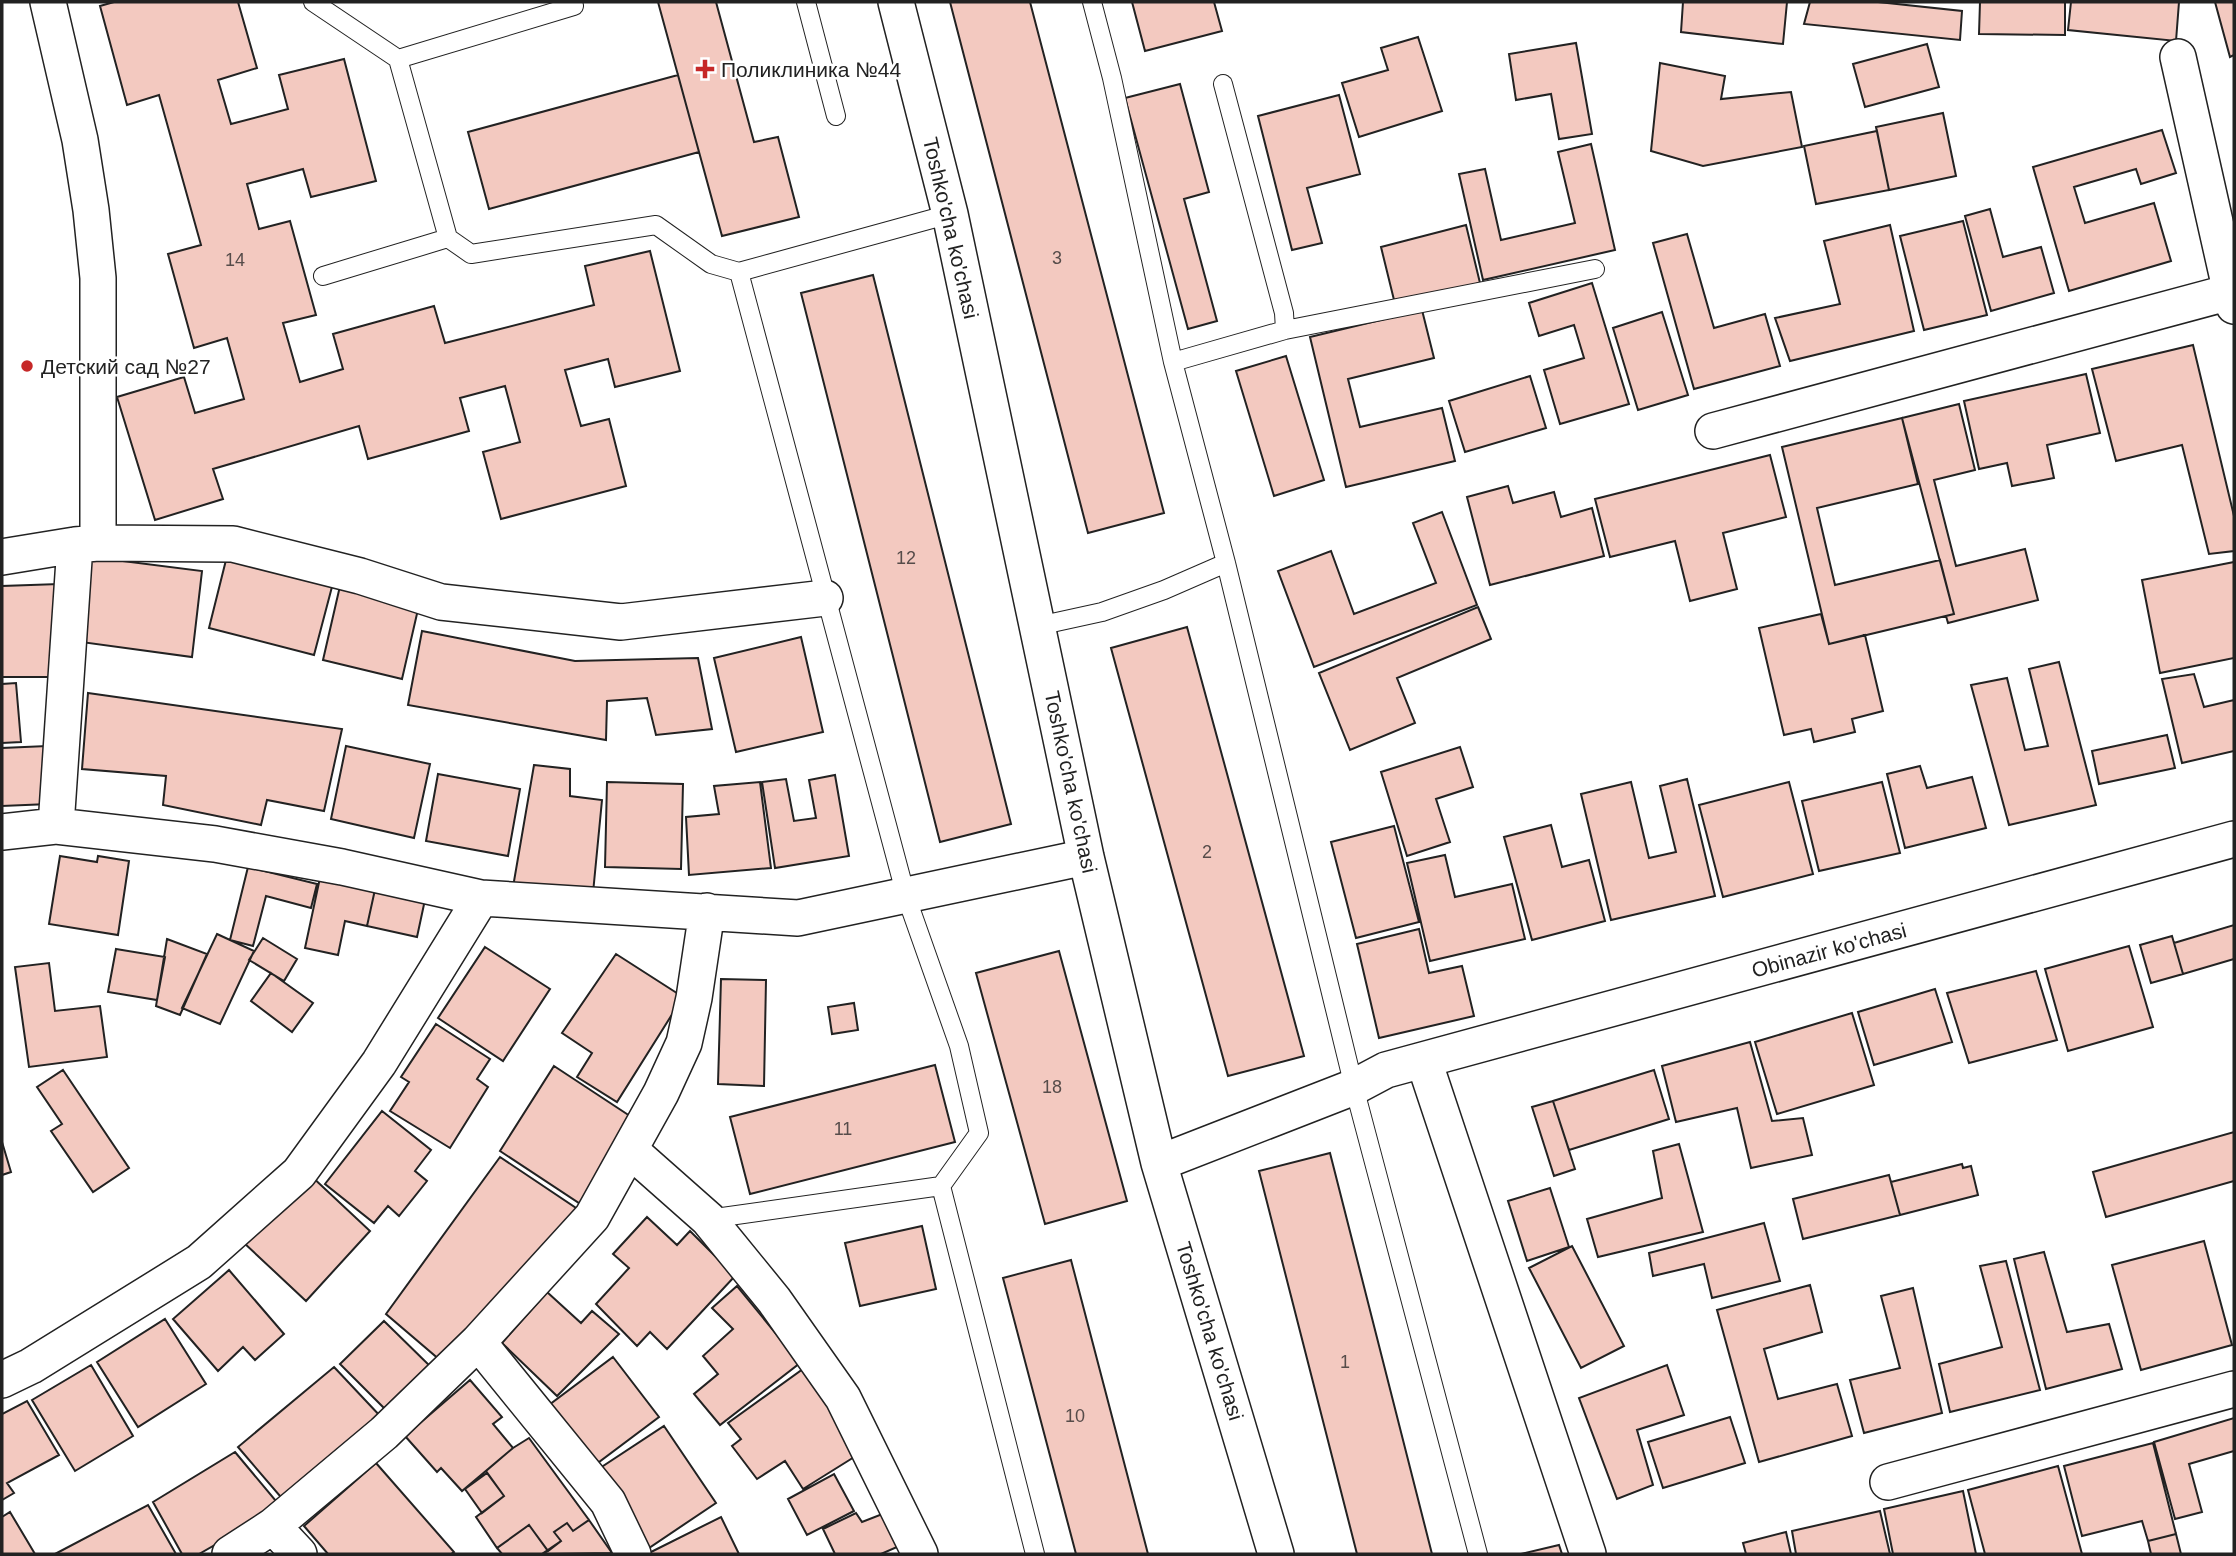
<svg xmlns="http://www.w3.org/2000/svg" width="2236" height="1556" viewBox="0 0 2236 1556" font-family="Arial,sans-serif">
<rect width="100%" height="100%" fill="#fff"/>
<path fill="#f3c9c0" stroke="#222" stroke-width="2" d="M114 2H238L257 68 218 80 231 124 288 109 279 75 344 59 376 181 311 197 303 169 247 184 259 229 290 221 316 315 283 323 300 382 343 369 333 334 434 306 445 343 594 305 585 266 650 251 680 371 615 387 608 359 565 370 581 426 609 419 626 486 501 519 483 452 520 442 505 386 460 398 469 431 368 459 359 426 213 469 223 499 155 520 117 397 184 377 195 413 244 399 227 338 194 348 168 254 201 245 159 95 127 105 100 6Z
M658 2H716L754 142 778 137 799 217 722 236Z
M950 2H1030L1164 513 1088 533Z
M1132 2H1214L1222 31 1145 51Z
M1683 2H1787L1783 44 1681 32Z
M1810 2H1878L1962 11 1960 40 1804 24Z
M1980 2H2065V35L1979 34Z
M2071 2H2179L2176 41 2068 30Z
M2215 2H2234V55L2230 57Z
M1418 37 1442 111 1359 137 1342 83 1388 70 1381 48Z
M1576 43 1592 134 1559 139 1551 94 1516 100 1509 54Z
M1927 44 1939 87 1865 107 1853 64Z
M1660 63 1725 76 1721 99 1791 92 1802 147 1703 166 1651 151Z
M678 75 699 152 489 209 468 132Z
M1180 84 1209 192 1184 199 1217 321 1188 329 1125 98Z
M1339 95 1360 174 1307 188 1322 243 1292 250 1258 116Z
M1943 113 1956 176 1889 190 1876 127Z
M2162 130 2176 173 2141 184 2136 169 2074 187 2085 223 2154 203 2171 261 2069 291 2033 167Z
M1877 131 1889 190 1816 204 1804 146Z
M1591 144 1615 250 1483 280 1459 174 1485 169 1501 240 1575 223 1558 152Z
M1990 209 2003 257 2041 247 2054 293 1991 311 1965 216Z
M1963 221 1987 315 1924 330 1900 236Z
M1466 225 1480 283 1395 304 1381 247Z
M1890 225 1914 331 1790 361 1775 318 1840 304 1824 241Z
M1687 234 1714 328 1765 314 1780 366 1694 389 1653 243Z
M873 275 1011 824 940 842 801 293Z
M1592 283 1629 404 1560 424 1544 370 1584 358 1574 325 1539 336 1529 303Z
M1422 310 1434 358 1348 379 1360 427 1442 408 1455 461 1346 487 1310 337Z
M1662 312 1688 395 1638 410 1613 328Z
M2193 345 2234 516V551L2209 554 2182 445 2116 461 2092 369Z
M1286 356 1324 480 1274 496 1236 371Z
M2086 374 2100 433 2047 445 2054 478 2012 486 2007 463 1979 469 1964 401Z
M1530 376 1546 428 1465 452 1449 401Z
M1959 404 1975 470 1934 480 1956 566 2025 549 2038 600 1948 623 1946 616 1954 614 1902 418Z
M1902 418 1918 484 1817 508 1835 585 1940 560 1954 614 1829 644 1782 447Z
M1770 455 1786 517 1723 533 1737 589 1690 601 1675 541 1610 557 1595 499Z
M1508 486 1513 503 1554 492 1561 517 1592 508 1604 556 1490 585 1467 497Z
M1442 512 1477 605 1314 667 1278 571 1331 551 1354 614 1436 583 1413 523Z
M227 556 333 583 314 655 209 628Z
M91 557 202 571 192 657 81 642Z
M2234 562V658L2160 673 2142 580Z
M59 584 61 677H2V586Z
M340 586 419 605 402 679 323 660Z
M1478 607 1491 639 1397 678 1415 723 1350 750 1319 673Z
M1821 614 1829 644 1865 635 1883 711 1852 719 1855 732 1814 742 1811 729 1784 735 1759 628Z
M1187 627 1304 1056 1228 1076 1111 648Z
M422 631 575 661 698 658 712 729 656 735 647 698 607 701 606 740 408 705Z
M801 637 823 732 736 752 714 658Z
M2059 662 2096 805 2009 825 1971 685 2007 678 2025 750 2048 746 2029 669Z
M2194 674 2204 707 2234 700V751L2182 763 2162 679Z
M16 683 21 742 2 743V684Z
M88 693 342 729 324 811 267 800 261 825 163 805 166 776 82 769Z
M2167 735 2175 768 2099 784 2092 751Z
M47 746 49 804 2 806V748Z
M346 746 430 764 414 838 331 819Z
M1460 747 1473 787 1436 799 1450 842 1407 856 1381 772Z
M534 765 570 769V796L602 800 593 893 513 887Z
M1920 766 1927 788 1972 777 1986 828 1905 848 1887 774Z
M438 774 520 789 508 856 426 841Z
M835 775 849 856 775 868 762 782 786 779 794 821 816 818 809 780Z
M1687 779 1715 896 1611 920 1581 794 1631 782 1649 858 1676 852 1660 786Z
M607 782 683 784 681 869 605 867Z
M760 782 771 868 689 875 686 817 719 814 714 786Z
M1789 782 1813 874 1723 897 1699 805Z
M1882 782 1900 853 1819 871 1802 801Z
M1551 825 1562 867 1589 860 1605 921 1532 940 1504 837Z
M1394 826 1419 922 1356 938 1331 842Z
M1445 855 1455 897 1512 884 1525 939 1430 961 1407 863Z
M60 856 97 862 98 856 129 861 118 935 49 924Z
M248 867 317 884 311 908 266 896 253 946 230 940Z
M321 873 376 885 367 926 345 921 338 955 305 948Z
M376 885 426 895 417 937 367 926Z
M2234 925V959L2183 974 2174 943Z
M1419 929 1429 973 1462 966 1474 1016 1379 1038 1357 944Z
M217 934 254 951 220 1024 182 1008Z
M2172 936 2183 974 2151 983 2140 945Z
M263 938 297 959 284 981 249 960Z
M167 939 207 954 180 1015 156 1006Z
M2129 946 2153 1027 2068 1051 2045 969Z
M485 947 550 989 503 1061 438 1018Z
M116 949 165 957 157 1000 108 992Z
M1059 951 1127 1201 1045 1224 976 973Z
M616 954 683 997 617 1102 577 1077 592 1053 562 1033Z
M49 963 55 1011 100 1006 107 1057 29 1067 15 967Z
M2036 971 2057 1040 1969 1063 1947 993Z
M271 973 313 1003 292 1032 251 1001Z
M721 979 766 980 764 1086 718 1084Z
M1935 989 1952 1042 1874 1065 1858 1012Z
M854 1003 858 1030 832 1034 828 1007Z
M1852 1013 1874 1085 1777 1114 1755 1042Z
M436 1024 490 1059 477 1079 488 1087 450 1148 390 1111 409 1082 401 1077Z
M1750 1042 1772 1121 1803 1118 1812 1155 1751 1168 1737 1108 1676 1122 1662 1066Z
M935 1065 955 1142 750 1194 730 1117Z
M554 1066 636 1120 582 1205 500 1151Z
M63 1070 129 1168 93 1192 51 1131 62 1124 37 1087Z
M1654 1070 1669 1119 1569 1150 1553 1101Z
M1553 1101 1575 1169 1554 1176 1532 1107Z
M382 1111 431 1150 415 1171 427 1181 399 1216 388 1206 374 1223 325 1184Z
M2234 1132V1181L2106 1217 2093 1172Z
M2 1142 11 1172 2 1175Z
M1679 1144 1703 1232 1598 1257 1587 1219 1662 1198 1653 1151Z
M1330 1153 1432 1554H1357L1259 1171Z
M500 1157 579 1210 447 1366 386 1314Z
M1962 1164 1963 1168 1971 1166 1978 1195 1900 1215 1891 1182Z
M308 1173 370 1231 306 1301 243 1242Z
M1889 1175 1900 1215 1803 1239 1793 1199Z
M1550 1188 1569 1247 1527 1261 1508 1201Z
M647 1217 677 1245 690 1231 735 1276 667 1349 650 1332 637 1346 596 1304 629 1268 613 1254Z
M1764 1223 1780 1281 1712 1298 1704 1264 1653 1276 1649 1253Z
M922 1226 936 1289 860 1306 845 1243Z
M2204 1241 2232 1345 2141 1370 2112 1265Z
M1572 1246 1624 1346 1581 1368 1529 1268Z
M2044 1252 2067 1332 2109 1324 2122 1369 2046 1389 2014 1259Z
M1071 1260 1148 1554H1076L1003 1278Z
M2006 1261 2040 1390 1950 1412 1939 1364 2002 1347 1980 1266Z
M229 1270 284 1334 255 1360 243 1347 218 1371 173 1319Z
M1810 1285 1822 1332 1764 1349 1778 1399 1837 1384 1852 1436 1759 1462 1717 1310Z
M737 1286 800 1363 720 1425 694 1394 718 1374 703 1356 733 1329 712 1308Z
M1913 1288 1942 1413 1864 1433 1850 1380 1900 1368 1881 1296Z
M547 1292 581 1323 592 1311 619 1334 557 1396 502 1343Z
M165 1319 206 1384 138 1427 97 1362Z
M384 1321 435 1371 389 1413 340 1364Z
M613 1357 659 1417 591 1468 545 1408Z
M91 1365 133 1436 75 1471 32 1400Z
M1667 1365 1684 1415 1637 1430 1653 1485 1617 1499 1579 1398Z
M334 1367 382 1418 286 1503 238 1447Z
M803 1369 859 1454 803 1489 785 1461 757 1479 732 1446 741 1439 728 1423Z
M470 1380 502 1417 493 1424 513 1448 462 1491 441 1468 437 1472 405 1436Z
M27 1401 59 1455 7 1483 14 1493 2 1500V1414Z
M1730 1417 1745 1463 1663 1488 1648 1442Z
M2234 1418V1451L2189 1464 2202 1512 2175 1519 2154 1442Z
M664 1426 716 1503 646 1550 594 1472Z
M529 1438 589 1520 573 1531 567 1523 554 1532 561 1541 548 1551 529 1525 497 1548 476 1517 504 1496 486 1471 513 1448Z
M2153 1443 2176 1534 2148 1541 2142 1521 2082 1536 2064 1466Z
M235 1452 281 1507 199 1554H182L153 1502Z
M376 1463 454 1552 451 1554H328L304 1526Z
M2058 1466 2082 1554H1985L1968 1490Z
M487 1473 504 1496 482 1513 465 1489Z
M834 1474 854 1511 807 1535 788 1499Z
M1963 1491 1976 1554H1893L1884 1509Z
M148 1505 176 1554H55Z
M890 1511 904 1544 881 1554H835L823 1529 856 1513 862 1522Z
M1880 1511 1890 1554H1796L1792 1531Z
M10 1512 35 1554H2V1517Z
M721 1517 739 1554H647Z
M589 1520 612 1553 542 1554 561 1541 554 1532 567 1523 573 1531Z
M529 1525 548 1551 542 1554H502L497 1548Z
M1786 1532 1791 1554H1746L1743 1543Z
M2176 1534 2181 1554H2151L2148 1541Z
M1559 1545 1562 1554H1521Z"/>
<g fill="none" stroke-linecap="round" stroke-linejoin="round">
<g stroke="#222" stroke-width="20">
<path id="lane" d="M313 2 398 59
M573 2 574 6 398 59 448 238 471 254 656 225 711 264 739 272
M806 2 836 116
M1092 2 1112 78 1173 362 1226 563 1354 1087 1478 1554
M323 276 448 238
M1285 330 1595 269
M1173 362 1285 330 1284 313 1223 84
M1038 626 1102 612 1164 590 1226 563
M941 1186 979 1133 959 1046 906 896 739 272 950 214
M708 1219 941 1186 1035 1554"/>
</g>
<g stroke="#222" stroke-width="38">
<path id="street" d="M48 2 80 140 91 210 98 278V543
M896 2 950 214 1086 857 1159 1163 1276 1554
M2178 57 2234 306
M1713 431 2234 291
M2 557 75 545 98 543 233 544 360 576 441 602 621 622 825 598
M56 826 75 545
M2 832 56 826 215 844 342 867 481 898 798 918 1086 857
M1424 1061 1588 1554
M630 1150 708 1219 774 1300 843 1398 920 1554
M1159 1163 1354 1087 1386 1070 2234 839
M478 1342 608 1502 633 1554
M2 1380 31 1366 199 1262 299 1173 379 1063 481 898
M1888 1482 2234 1389
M273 1526 299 1554
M230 1554 273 1526 384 1433 478 1342 592 1217 661 1093 684 1043 694 998 707 911"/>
</g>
<use href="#lane" stroke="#fff" stroke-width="18"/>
<use href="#street" stroke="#fff" stroke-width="35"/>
</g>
<g fill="#c62828" stroke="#fff" stroke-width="2.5">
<path d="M701.5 58.5h7v7h7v7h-7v7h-7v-7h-7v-7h7z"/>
<circle cx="27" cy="366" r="7"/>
</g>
<g text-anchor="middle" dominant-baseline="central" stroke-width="5" stroke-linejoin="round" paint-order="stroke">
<g font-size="18" fill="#564c4a">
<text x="1057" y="258">3</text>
<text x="235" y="260">14</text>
<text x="906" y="558">12</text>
<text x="1207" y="852">2</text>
<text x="1052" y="1087">18</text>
<text x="843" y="1129">11</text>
<text x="1345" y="1362">1</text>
<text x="1075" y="1416">10</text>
</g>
<g font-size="21" fill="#222" stroke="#fff" text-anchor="start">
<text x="721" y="69">Поликлиника №44</text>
<text x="41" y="366">Детский сад №27</text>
</g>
<g font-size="21" fill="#222" stroke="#fff">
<text transform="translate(951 228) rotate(77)">Toshko'cha ko'chasi</text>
<text transform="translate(1071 782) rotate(78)">Toshko'cha ko'chasi</text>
<text transform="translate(1829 950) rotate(-15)">Obinazir ko'chasi</text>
<text transform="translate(1210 1331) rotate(73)">Toshko'cha ko'chasi</text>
</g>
</g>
<rect width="2236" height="1556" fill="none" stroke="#222222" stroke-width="7"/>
</svg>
